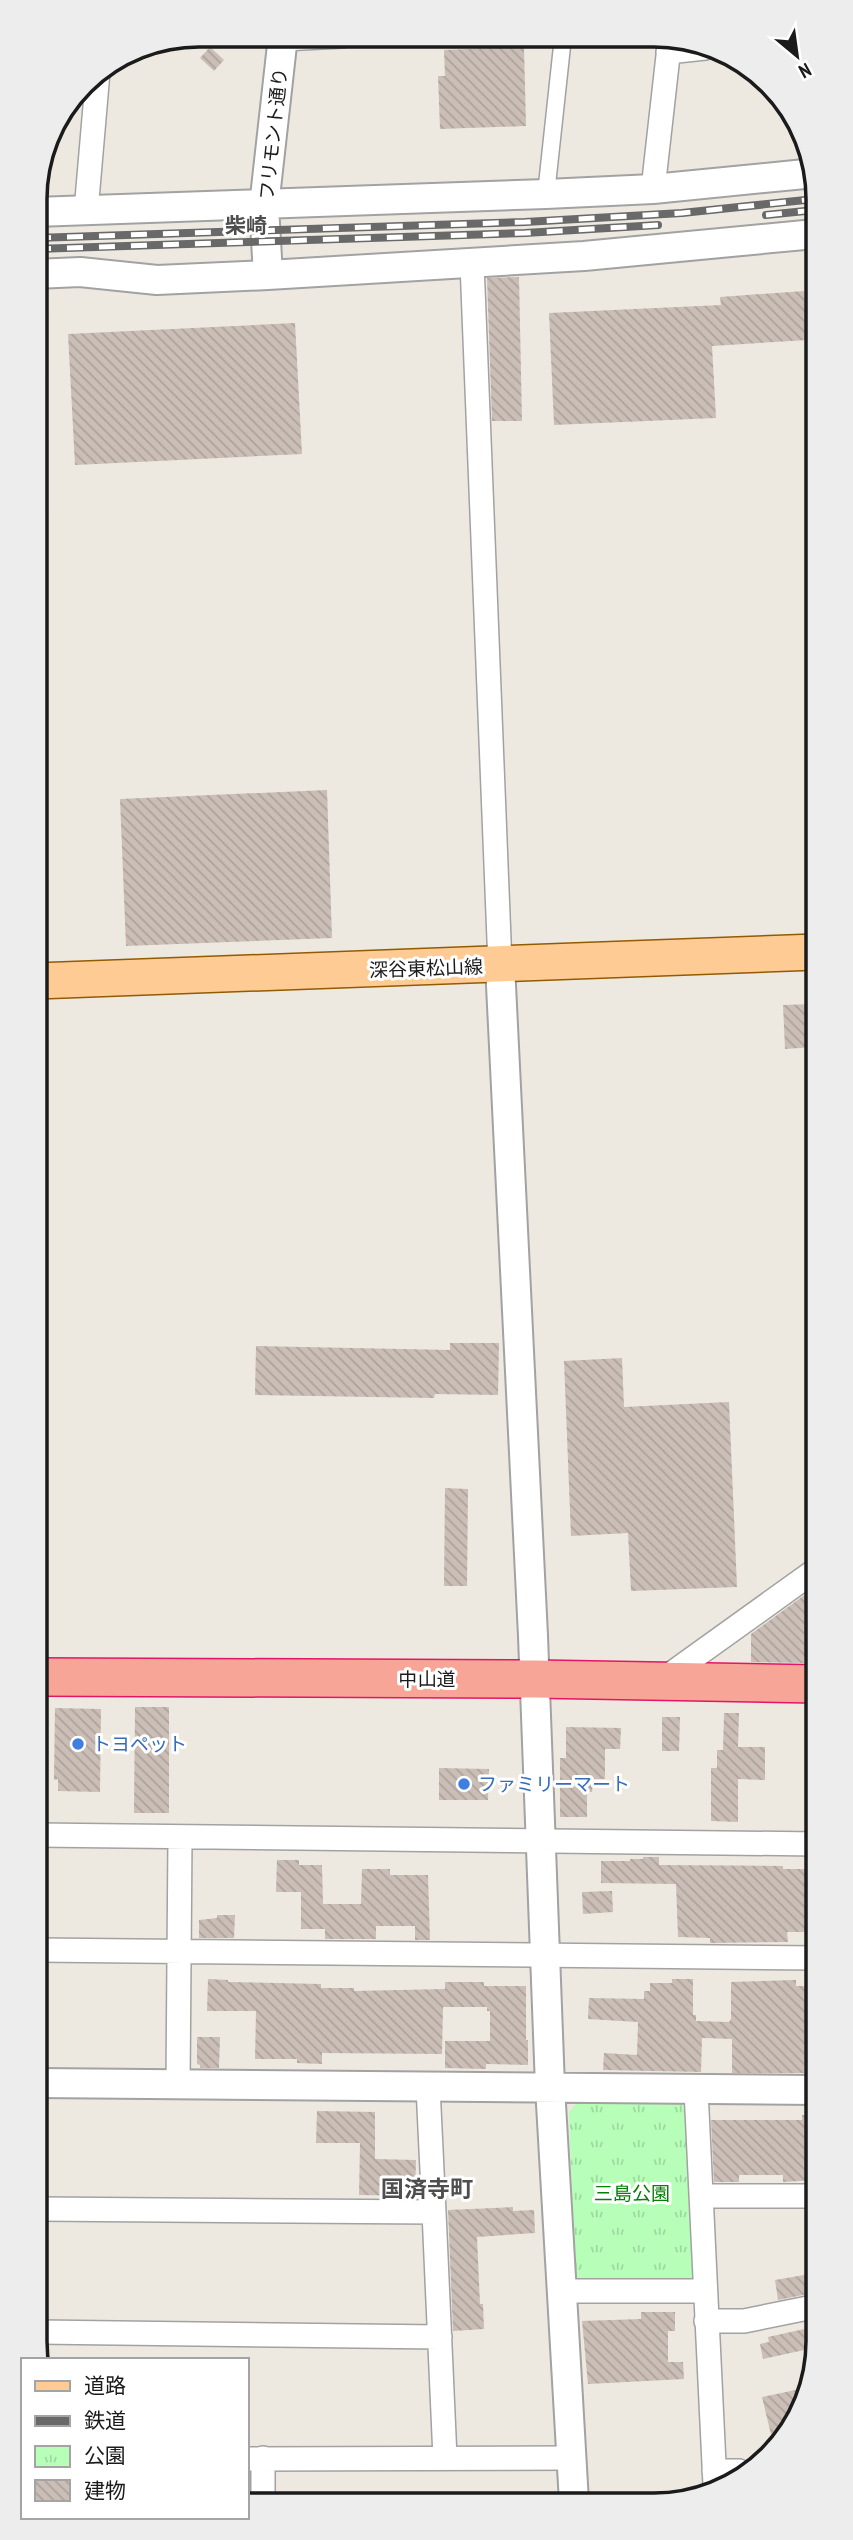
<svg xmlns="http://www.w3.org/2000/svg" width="853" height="2540" viewBox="0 0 853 2540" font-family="'PT Sans Narrow','Noto Sans JP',sans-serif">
<defs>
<pattern id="park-tufts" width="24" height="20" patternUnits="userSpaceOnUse" patternTransform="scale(1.75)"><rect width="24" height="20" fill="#b7feb9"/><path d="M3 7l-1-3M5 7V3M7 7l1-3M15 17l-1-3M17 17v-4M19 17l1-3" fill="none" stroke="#9dd99e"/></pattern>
<pattern id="building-back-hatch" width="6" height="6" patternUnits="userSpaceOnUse" patternTransform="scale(1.75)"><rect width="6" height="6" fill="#cabeb6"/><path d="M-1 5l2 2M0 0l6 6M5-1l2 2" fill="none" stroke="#ada39c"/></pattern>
</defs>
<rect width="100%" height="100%" fill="#eee9e0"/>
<path fill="url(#park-tufts)" d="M680 2102 688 2112 695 2279 688 2286 585 2284 575 2275 569 2112 577 2103Z"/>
<path fill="url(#building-back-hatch)" d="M210 47 224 60 214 71 200 58Z
M524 47 526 126 440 129 438 76H445L444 50Z
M519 277 522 421H492L487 278Z
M804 291 807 340 712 346 716 418 554 425 549 313 721 305 720 297Z
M295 323 302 454 75 465 68 334Z
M327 790 332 938 126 946 120 799Z
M814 1004 815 1047 785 1049 783 1005Z
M450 1343H499L498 1395 435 1394 434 1398 255 1395 256 1346 450 1350Z
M622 1358 624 1407 729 1402 737 1587 631 1591 628 1533 571 1536 564 1361Z
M445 1488 468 1489 467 1586H444Z
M817 1586V1631L812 1635 811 1657H804V1663L751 1662V1634Z
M135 1707H169V1813H134Z
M55 1708 101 1709 100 1792 58 1791V1779L54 1780Z
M724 1713H739L738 1747H765V1780L738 1779V1822L711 1821V1768H717V1750H723Z
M662 1717H680L679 1751H662Z
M566 1727 621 1728 620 1749H605V1779H593L592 1792H587V1817H560V1758H566Z
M439 1768 489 1769 488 1800H439Z
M643 1857H659V1865L783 1866V1869H817V1932H787L788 1942 710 1943V1938L678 1937 676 1884 601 1883V1861H630V1859H643Z
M277 1860H299V1865H322L323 1904H361L362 1869H390V1875H428L430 1940H415V1926H376V1939H325V1929H301V1892H276Z
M612 1891 613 1912 583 1914 582 1892Z
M217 1915H235L234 1938H199V1920L217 1918Z
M208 1979 228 1980V1982L321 1984V1988H354V1991L445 1989V1982H484V1986H526V2040H528V2065L486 2064V2069L445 2068V2041H490V2011H487V2007H443L442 2054 322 2053V2064L297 2063V2059H255L256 2011H207Z
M672 1979H693V2015H696V2021L729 2022 731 2019V1982L796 1980V1986H807L804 2073H732V2039L702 2038 701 2072 603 2070 604 2053 637 2055 638 2022 588 2019 589 1998 644 1999V1991H650V1983H672Z
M197 2037H220L219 2068H200V2065L197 2064Z
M317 2111 375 2112V2159L416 2160 415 2196 359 2195 360 2143H316Z
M802 2115H817V2180L783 2182V2175H739V2182H714L711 2120H802Z
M513 2207V2211L534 2210 535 2233 477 2237 480 2304H483L484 2329 453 2331 448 2210Z
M810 2274 813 2293 778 2300 775 2280Z
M641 2312H675V2331H668V2362H683L684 2379 588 2384 582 2321 641 2319Z
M818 2326V2347L763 2359 760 2344 769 2342 768 2337Z
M810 2387 806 2403 801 2411 784 2415 788 2432 775 2451 762 2397Z"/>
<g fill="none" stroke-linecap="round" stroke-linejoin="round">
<g stroke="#a2a2a2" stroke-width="19">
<path id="pedestrian" d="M546 194 563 37"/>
</g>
<g stroke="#a2a2a2" stroke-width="26">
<path id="minor" d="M283 39 342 36
M668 52 705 48
M653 189 670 38
M86 211 98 72
M472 263 500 965
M661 1681 817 1569
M37 1835 817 1844
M38 1950 817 1958
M178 2084 180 1837
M428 2087 434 2212
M696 2090 715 2485
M701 2196H817
M38 2209 434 2212 445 2458
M563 2291H704
M706 2321H744L818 2306
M38 2332 440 2337
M263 2458V2502
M247 2459 572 2458
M714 2471H739"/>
</g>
<g stroke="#a2a2a2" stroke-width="32">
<path id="tertiary" d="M35 212 546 194 653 189 815 173
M35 274 80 272 157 280 268 275 584 256 815 234
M268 275 264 206 283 36
M500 965 533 1636 550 2087 574 2502
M38 2083 817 2090"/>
</g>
<g stroke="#935b00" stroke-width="38">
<path id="primary" d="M36 981 816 952"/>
</g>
<g stroke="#e41566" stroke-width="40">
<path id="trunk" d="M37 1677 535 1679 817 1684"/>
</g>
<use href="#pedestrian" stroke="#fff" stroke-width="16"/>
<use href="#minor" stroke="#fff" stroke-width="23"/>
<use href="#tertiary" stroke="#fff" stroke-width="28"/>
<use href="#primary" stroke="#ffcb94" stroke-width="35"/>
<use href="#trunk" stroke="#f6a597" stroke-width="37"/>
<g stroke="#696969" stroke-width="8">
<path id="rail" d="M766 215 815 210
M35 238 525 222 682 213 815 199
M35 249 525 233 658 225"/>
</g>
<use href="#rail" stroke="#fff" stroke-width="5" stroke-dasharray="16" stroke-linecap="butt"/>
</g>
<g fill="#3f7fe0" stroke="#fff" stroke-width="2.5">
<circle cx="78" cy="1744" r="7"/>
<circle cx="464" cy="1784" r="7"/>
</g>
<g text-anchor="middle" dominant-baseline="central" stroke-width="6" stroke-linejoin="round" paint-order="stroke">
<g font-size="19" fill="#1b1b1b" stroke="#fff">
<text transform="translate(273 134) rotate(-84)">フリモント通り</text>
<text transform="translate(426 968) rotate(-2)">深谷東松山線</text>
<text x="427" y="1679">中山道</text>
</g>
<g font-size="19" fill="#366cbe" stroke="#fff" text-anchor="start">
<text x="92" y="1744">トヨペット</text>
<text x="478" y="1784">ファミリーマート</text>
</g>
<g font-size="19" fill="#028106" stroke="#fff">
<text x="632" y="2193">三島公園</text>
</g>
<g font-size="21" font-weight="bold" fill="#4e4e4e" stroke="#fff">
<text x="246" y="225">柴崎</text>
</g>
<g font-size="23" font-weight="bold" fill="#4e4e4e" stroke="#fff">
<text x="427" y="2188">国済寺町</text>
</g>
</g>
<path d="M0 0H853V2540H0ZM199 47H654A152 152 0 0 1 806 199V2341A152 152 0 0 1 654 2493H199A152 152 0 0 1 47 2341V199A152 152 0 0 1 199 47Z" fill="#ededed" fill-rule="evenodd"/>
<path fill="none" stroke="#1b1b1b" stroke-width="3.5" d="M199 47H654A152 152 0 0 1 806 199V2341A152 152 0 0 1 654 2493H199A152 152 0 0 1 47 2341V199A152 152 0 0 1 199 47Z"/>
<rect x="21" y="2358" width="228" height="161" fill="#ffffff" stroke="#a4a4a4" stroke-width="2"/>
<rect x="35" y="2381" width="35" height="10" fill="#ffcb94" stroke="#a4a4a4" stroke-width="2"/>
<text x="84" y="2393" font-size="21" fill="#1b1b1b">道路</text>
<rect x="35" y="2416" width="35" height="10" fill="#696969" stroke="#a4a4a4" stroke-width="2"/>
<text x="84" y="2428" font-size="21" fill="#1b1b1b">鉄道</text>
<rect x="35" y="2446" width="35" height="21" fill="url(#park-tufts)" stroke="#a4a4a4" stroke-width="2"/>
<text x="84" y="2463" font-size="21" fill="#1b1b1b">公園</text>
<rect x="35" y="2480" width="35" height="21" fill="url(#building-back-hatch)" stroke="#a4a4a4" stroke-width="2"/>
<text x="84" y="2498" font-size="21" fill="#1b1b1b">建物</text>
<g transform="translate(797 56) rotate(151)" stroke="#ffffff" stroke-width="5" paint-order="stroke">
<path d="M0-5L12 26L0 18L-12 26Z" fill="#1b1b1b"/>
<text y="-10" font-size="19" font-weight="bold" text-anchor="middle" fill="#1b1b1b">N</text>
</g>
</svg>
